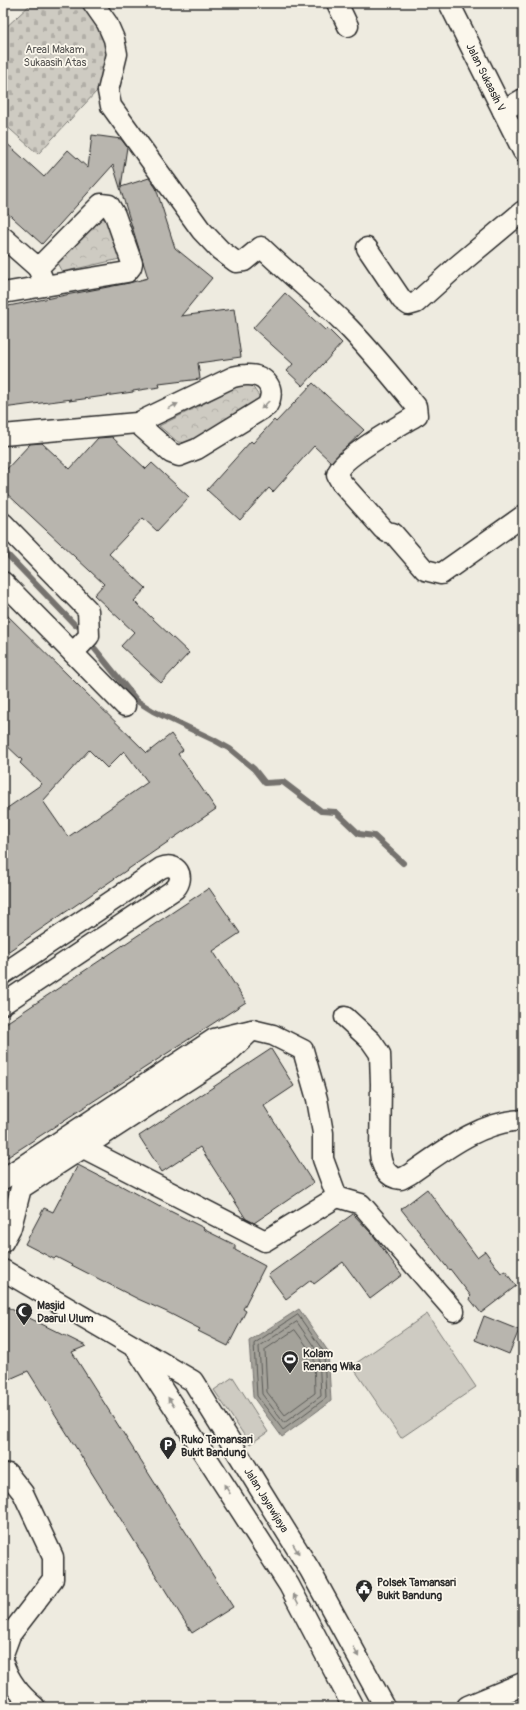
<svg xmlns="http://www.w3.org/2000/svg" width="526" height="1710" viewBox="0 0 526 1710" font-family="Pangolin,sans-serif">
<defs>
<pattern id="cemetery-stones" width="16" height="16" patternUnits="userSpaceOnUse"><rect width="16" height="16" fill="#cecbc2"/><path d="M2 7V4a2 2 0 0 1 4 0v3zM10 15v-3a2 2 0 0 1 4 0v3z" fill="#b1aea7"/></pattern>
<pattern id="park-crowns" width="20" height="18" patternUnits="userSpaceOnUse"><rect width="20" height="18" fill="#cecbc2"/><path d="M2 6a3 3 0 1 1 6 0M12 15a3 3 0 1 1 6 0" fill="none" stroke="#b1aea7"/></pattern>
</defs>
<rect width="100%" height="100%" fill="#eeebe0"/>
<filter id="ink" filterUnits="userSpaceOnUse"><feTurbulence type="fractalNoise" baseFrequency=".025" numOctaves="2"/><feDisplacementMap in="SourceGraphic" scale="8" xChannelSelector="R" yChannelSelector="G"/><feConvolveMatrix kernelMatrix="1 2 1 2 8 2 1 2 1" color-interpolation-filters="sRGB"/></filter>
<g filter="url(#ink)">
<path fill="url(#cemetery-stones)" stroke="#7c7b76" d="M32 3H87L102 27 110 58 97 91 38 154 3 123V30Z"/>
<path fill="url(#park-crowns)" stroke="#7c7b76" d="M99 215 112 225 120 259 62 272 57 263Z
M243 384 252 386 259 396 257 405 187 443 178 442 159 426Z"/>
<path fill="#cecbc2" stroke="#7c7b76" d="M427 1314 476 1387 401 1438 352 1366Z
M233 1377 268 1432 250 1444 214 1390Z"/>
<path fill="#a4a29a" stroke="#74726e" d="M299 1309 328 1351 331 1401 282 1437 253 1397 249 1341Z"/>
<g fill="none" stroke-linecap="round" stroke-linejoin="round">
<path stroke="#5b5b57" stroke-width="1" d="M298 1315 324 1352 326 1398 283 1430 257 1396 254 1344Z
M297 1322 319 1354 321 1396 284 1423 262 1394 259 1347Z
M295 1330 314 1356 315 1393 285 1415 267 1392 265 1350Z"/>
<path stroke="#74726e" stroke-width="6" d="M3 550 75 625
M95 649 137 701 153 711 214 740 230 749 254 769 265 783 283 782 321 811 336 812 359 834 374 836 403 863"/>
</g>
<path fill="#b8b5ae" stroke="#2b2b2b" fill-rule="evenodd" d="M92 135 121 139 127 147 121 187 149 178 156 188 175 248 212 278 181 316 234 309 241 357 198 363 200 379 159 384 160 387 133 391V392L69 401 72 399 3 408V307L129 283 148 278 113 165 42 244 3 209V140L44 177 68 150 88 168Z
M285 293 325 330 327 328 342 343 303 386 287 371 293 364 253 328Z
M313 383 364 430 331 462 314 446 273 492 269 488 240 520 207 490 251 441 253 443 274 420 276 422Z
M112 437 146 469 152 463 189 497 157 531 143 518 109 554 146 588 134 601 189 653 161 683 121 646 134 632 94 595 104 584 3 490V473L30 444 42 443 70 469 98 438Z
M3 611 147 753 171 734 183 750 178 754 216 809 3 955V811L42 784 20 763 22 760 3 742ZM89 750 107 768 124 751 148 782 68 837 43 801Z
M209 888 240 933 213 951 246 1002 3 1160V1025Z
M271 1049 294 1086 264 1106 313 1183 254 1223 246 1219 200 1147 162 1172 139 1136Z
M78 1165 117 1185 118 1184 160 1207V1206L204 1228 203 1229 235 1245V1250L265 1266 243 1309 246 1311 228 1346 198 1331 200 1329 167 1312 138 1299 56 1257 54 1259 25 1244 44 1208 53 1212Z
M427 1189 477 1257 485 1251 501 1273 505 1271 516 1286 481 1313 469 1298 471 1296 450 1269 449 1270 401 1209Z
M353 1214 373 1235 402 1275 370 1299 343 1262 314 1284 311 1280 286 1299 268 1275Z
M3 1305 86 1346 72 1352 233 1607 192 1633 28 1371 3 1382Z
M484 1316 519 1330 509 1354 475 1340Z"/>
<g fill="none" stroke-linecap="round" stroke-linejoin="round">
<g stroke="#2b2b2b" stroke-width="23">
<g id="minor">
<path d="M93 3 107 23 114 39 117 54 108 91 111 106 201 230 220 250 236 262 244 261 261 247C288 273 318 297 344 323 370 349 393 378 416 406L417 415C401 425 339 458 337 475L341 482 383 529 387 532 393 533 425 570 441 574 523 516"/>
<path d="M337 3 348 26"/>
<path id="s1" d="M449 3 523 151"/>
<path d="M503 111 523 99"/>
<path d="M3 237 38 268"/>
<path d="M367 248 402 300 409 305 416 303 456 267 523 211"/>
<path d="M3 293 127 272 131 267 132 263 115 215 109 205 101 204 38 268 45 285"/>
<path d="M3 435 137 423 233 377C237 376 241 375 246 375 266 374 277 389 267 406L197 449 179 456 171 453 137 423"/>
<path d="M3 523 88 610 89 636 73 653"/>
<path d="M3 582 125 706"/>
<path d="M3 974 161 868C177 861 186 877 175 889L3 1004"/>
<path d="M345 1017 371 1041 380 1054 381 1084 380 1153C381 1166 387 1178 401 1179L410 1174C445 1150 479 1122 523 1120"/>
<path d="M252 1030 273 1035 303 1050 317 1099 323 1133V1159L337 1197 361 1204 454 1311"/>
<path d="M74 1143 265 1241 337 1197"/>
<path d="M3 1179 214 1039 252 1030 226 1055 21 1188 11 1227 3 1242"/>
<path id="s2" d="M3 1270 193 1381 310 1570 385 1707"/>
<path d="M137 1350 289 1585 353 1707"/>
<path d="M3 1654 10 1635 53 1579V1557L23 1493 8 1474"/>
<path d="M3 1663C9 1681 20 1695 35 1707"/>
</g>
</g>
<g stroke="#2b2b2b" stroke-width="25">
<path id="highway" d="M468 1707 523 1684"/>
</g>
<use href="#minor" stroke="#fbf7ec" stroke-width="20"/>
<use href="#highway" stroke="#fbf7ec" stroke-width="22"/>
</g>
<defs><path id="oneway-solid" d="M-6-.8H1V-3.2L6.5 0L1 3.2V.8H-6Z"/></defs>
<g fill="#93918c">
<use href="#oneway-solid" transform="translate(265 405) rotate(135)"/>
<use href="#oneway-solid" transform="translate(173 406) rotate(-26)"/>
<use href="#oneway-solid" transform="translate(171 1402) rotate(-123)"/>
<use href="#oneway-solid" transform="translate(227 1489) rotate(-123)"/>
<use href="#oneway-solid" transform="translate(296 1549) rotate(58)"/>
<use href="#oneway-solid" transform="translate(296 1599) rotate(-117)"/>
<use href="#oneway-solid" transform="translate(356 1652) rotate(62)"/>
</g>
</g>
<defs>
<g id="mosque-pin" transform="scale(0.9)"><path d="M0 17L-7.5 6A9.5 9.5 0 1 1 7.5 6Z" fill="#2b2b2b" stroke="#fbf7ec"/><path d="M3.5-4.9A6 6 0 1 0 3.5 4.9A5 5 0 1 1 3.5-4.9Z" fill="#fff"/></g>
<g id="stadium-pin" transform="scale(0.9)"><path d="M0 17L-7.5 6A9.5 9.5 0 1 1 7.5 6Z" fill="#2b2b2b" stroke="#fbf7ec"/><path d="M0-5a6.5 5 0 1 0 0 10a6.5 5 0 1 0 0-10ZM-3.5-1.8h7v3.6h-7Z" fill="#fff"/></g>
<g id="parking-pin" transform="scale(0.9)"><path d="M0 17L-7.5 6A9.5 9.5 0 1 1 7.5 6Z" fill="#2b2b2b" stroke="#fbf7ec"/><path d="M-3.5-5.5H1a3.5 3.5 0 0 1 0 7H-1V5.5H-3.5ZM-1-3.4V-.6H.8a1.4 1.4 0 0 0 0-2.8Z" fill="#fff"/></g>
<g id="civic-pin" transform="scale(0.9)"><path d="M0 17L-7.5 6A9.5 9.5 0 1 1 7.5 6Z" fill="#2b2b2b" stroke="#fbf7ec"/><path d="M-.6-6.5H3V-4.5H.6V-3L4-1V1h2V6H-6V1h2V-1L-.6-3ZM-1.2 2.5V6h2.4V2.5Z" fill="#fff"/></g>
</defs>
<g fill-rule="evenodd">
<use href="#mosque-pin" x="24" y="1311"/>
<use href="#stadium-pin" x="290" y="1359"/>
<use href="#parking-pin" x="168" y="1445"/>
<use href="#civic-pin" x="364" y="1588"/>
</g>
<g text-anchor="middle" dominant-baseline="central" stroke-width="3.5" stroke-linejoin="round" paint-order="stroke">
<g font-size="11" fill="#545351" stroke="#fbf7ec">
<text x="55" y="49">Areal Makam<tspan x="55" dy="13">Sukaasih Atas</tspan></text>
</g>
<g font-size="11" fill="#2b2b2b" stroke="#fbf7ec">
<text stroke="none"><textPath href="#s1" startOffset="83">Jalan Sukaasih V</textPath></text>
<text stroke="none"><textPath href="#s2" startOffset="360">Jalan Jayawijaya</textPath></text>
</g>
<g font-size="11" font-weight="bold" fill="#2b2b2b" stroke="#fbf7ec" text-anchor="start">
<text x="37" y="1305">Masjid<tspan x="37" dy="13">Daarul Ulum</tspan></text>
<text x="303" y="1353">Kolam<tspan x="303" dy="13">Renang Wika</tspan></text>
<text x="181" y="1439">Ruko Tamansari<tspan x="181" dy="13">Bukit Bandung</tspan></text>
<text x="377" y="1582">Polsek Tamansari<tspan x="377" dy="13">Bukit Bandung</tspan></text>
</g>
</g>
<rect width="526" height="1710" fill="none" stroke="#fbf7ec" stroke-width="16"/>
<rect x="8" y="8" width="510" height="1694" fill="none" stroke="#2b2b2b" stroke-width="1.5" filter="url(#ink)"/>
</svg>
